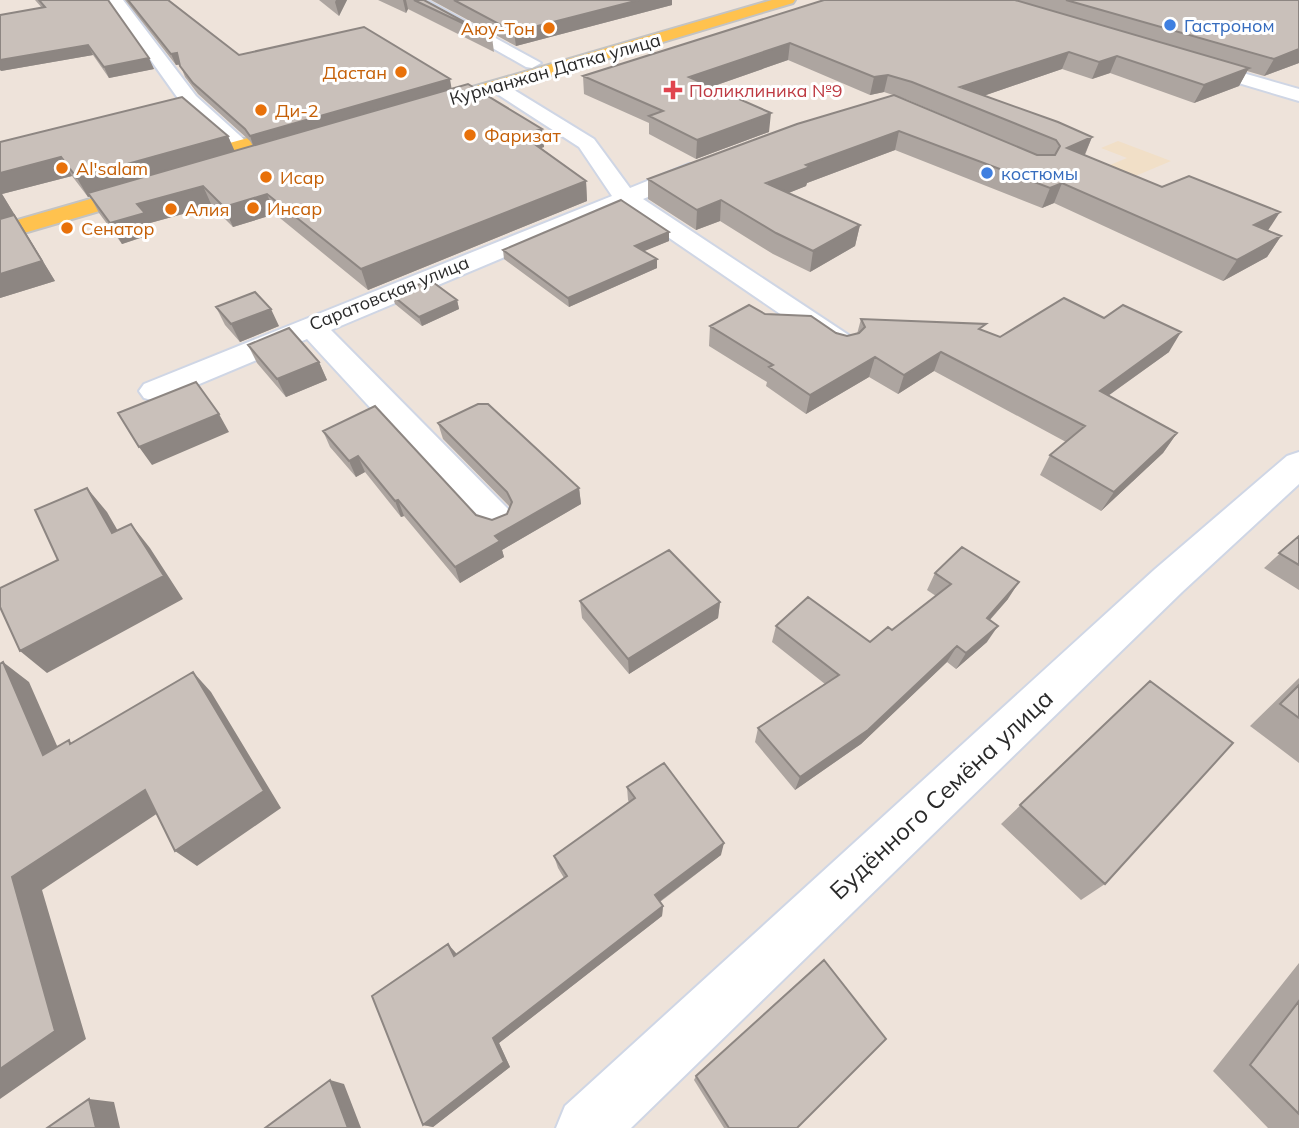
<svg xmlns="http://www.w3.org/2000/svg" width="1299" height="1128" viewBox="0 0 1299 1128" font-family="Mulish,sans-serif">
<rect width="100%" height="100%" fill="#eee3da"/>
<path fill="#f1dfc7" d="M1118 141 1171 161 1114 185 1088 174 1127 158 1101 148Z"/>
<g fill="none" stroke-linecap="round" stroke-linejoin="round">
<g stroke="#cfd6e5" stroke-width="4">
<path id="minor" d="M108 0H123L196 96 248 143 252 147 248 151H234L182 104Z
M408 0H426L541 63 532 68 526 67Z
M498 80 594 139 630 188 689 164H705L708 169 705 174 643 199 853 338 858 344 853 350 843 353 833 350 624 207 331 330 508 509 513 519 508 529 495 533 482 529 307 339 166 398 155 401 144 398 139 391 144 384 612 196 579 147 491 90 489 86Z
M1299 452V484L1182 592 631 1128H556L565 1106 1154 570 1287 456Z"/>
</g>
<g stroke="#cfd6e5" stroke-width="4">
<path id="secondary" d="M1194 59 1299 89V101L1188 68 1185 64 1188 60Z"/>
</g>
<g stroke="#c3c3c3" stroke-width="4">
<path id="primary" d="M772 0H795L793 3 435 110H421L418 106 421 102Z
M303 123 310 125 313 129 310 133 183 170 175 168 172 163 175 158Z
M146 183 154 185 157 190 154 195 0 240V225Z"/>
</g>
<use href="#minor" fill="#fff" fill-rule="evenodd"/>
<use href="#secondary" fill="#fff" fill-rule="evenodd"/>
<use href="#primary" fill="#ffc24e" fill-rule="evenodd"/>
</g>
<path fill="#ada5a0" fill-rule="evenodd" d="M35 0H108L154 69 109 78 93 55 1 71 42 8Z
M125 0H169L239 55 452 89 542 129 544 147 541 148 586 181 587 201 368 290 275 214 233 227 212 206 150 223 155 233 122 244 99 213 90 196 88 197 72 176 2 194 55 281 0 298V142L228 136 234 151 253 146 250 141 198 94 185 77 180 64 176 65Z
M319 0H347L339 16Z
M378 0H424L492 37 494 52 408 9 406 13Z
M431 0H672V5L516 46Z
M824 0H1299V63L1264 76 1247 71 1239 86 1194 103 1110 73 1092 79 1062 69 983 96 1092 137 1085 155 1281 236 1267 257 1223 281 1054 203 1042 208 895 150 807 183 806 186 788 193 860 225 855 246 810 272 773 254 720 221 696 230 648 199V179L893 95 884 92 870 95 788 60 711 87 769 132 696 159 649 134V123L584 94 583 76ZM897 96 908 100 1037 155Z
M669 241 643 251 657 268 569 307 504 259 503 250Z
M392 295 457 300 459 309 422 326 395 304Z
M216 307 279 326 240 342 225 325Z
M861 319 983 330 1000 337 1169 352 1108 396 1177 433 1163 453 1101 511 1040 475 1050 455 1066 442 934 371 898 394 869 377 806 414 766 386 767 382 709 346 710 326 836 333 847 336 857 334Z
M248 345 319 362 327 380 286 397 257 363Z
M438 423 579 488 581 504 502 550 504 557 460 583 404 516 401 517 365 472 356 477 330 447 323 431 476 515 492 520 507 514 510 507 443 439Z
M1299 536V590L1264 568Z
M935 573 1008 599 990 620 987 642 956 669 947 662 861 744 795 790 755 742 758 728 825 684 772 642 776 626 870 642 892 630 936 596 927 590Z
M580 601 720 602 718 618 629 674 582 618Z
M1299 678V763L1250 726Z
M1150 681 1105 884 1081 900 1001 824Z
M627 787 721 855 660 902 663 906 662 916 499 1043 510 1067 433 1127 423 1125 564 878 558 868 554 856 629 802 628 800Z
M1299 963V1128H1268L1213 1071Z
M696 1076 797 1128H724L694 1080Z"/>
<path fill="#8d8682" d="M336 0H347L339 16 335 2Z
M403 0H406L408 9 406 13Z
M639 0H672V5L516 46 514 32Z
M790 43 788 60 688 95 689 77Z
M88 45 93 55 1 71 0 70V60Z
M1299 49V63L1264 76 1274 59Z
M1069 52 1062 69 963 103 960 87Z
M177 53 182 64 176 65 171 54Z
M1117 56 1110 73 1092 79 1099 62Z
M149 58 154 69 109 78 104 67Z
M1249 68 1239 86 1194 103 1204 85Z
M888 75 884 92 870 95 874 77Z
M450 79 452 91 254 148 250 136Z
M771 113 769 132 696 159 697 140Z
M542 129 544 147 524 154 522 135Z
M899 131 895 150 807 183 806 186 764 203 766 183 806 165Z
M228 136 236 154 88 197 77 178Z
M1092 137 1084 156 1067 148Z
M61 157 72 176 2 194 55 281 0 298V173Z
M586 181 587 201 368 290 361 269Z
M1062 183 1054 203 1042 208 1050 188Z
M203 186 212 206 150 223 155 233 122 244 110 223 137 204Z
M267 194 275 214 233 227 224 207Z
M721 200 720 221 696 230 697 210Z
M1280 212 1267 232 1254 225Z
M860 225 855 246 810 272 813 251Z
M669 232V241L635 255V246Z
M1281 236 1267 257 1223 281 1237 260Z
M657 259V268L569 307 568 298Z
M457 300 459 309 422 326 419 317Z
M271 309 279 326 240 342 231 324Z
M1181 332 1169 352 1088 410 1100 391Z
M941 352 934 371 898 394 904 375Z
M875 357 869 377 806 414 810 395Z
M319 362 327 380 286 397 277 379Z
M219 414 229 432 152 465 139 447Z
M1177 433 1163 453 1101 511 1114 492Z
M358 456 365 472 356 477 349 461Z
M87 488 107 512 133 557 112 533Z
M579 488 581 504 502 550 504 557 460 583 455 567 495 536Z
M398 500 404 516 401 517 395 501Z
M131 524 150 548 183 599 47 673 20 651Z
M1019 582 1008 599 977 634 987 618Z
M720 602 718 618 629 674 628 659Z
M998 626 987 642 956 669 966 653Z
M957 646 947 662 861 744 795 790 800 777Z
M3 662 29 682 69 773 43 755Z
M193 672 211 692 281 808 197 866 175 851Z
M145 790 167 807 42 890 86 1039 0 1099V1069L12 877Z
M724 843 721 855 655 905V895Z
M663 906 662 916 499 1043 510 1067 433 1127 423 1125 493 1038Z
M448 944 456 953 462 964 454 956Z
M330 1080 344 1084 361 1128H348Z
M89 1099 114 1102 120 1128H96Z"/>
<path fill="#c9c0ba" stroke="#8d8682" stroke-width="2" d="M39 0H108L149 58 104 67 88 45 0 60V15L45 7Z
M128 0H168L239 55 364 27 450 79 250 136 245 129 193 83 180 66 177 53 171 54Z
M414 0H424L492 37Z
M454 0H639L514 32Z
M824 0H1015L1249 68 1204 85 1117 56 1099 62 1069 52 960 87 1058 122 1092 137 1067 148 1162 187 1189 176 1280 212 1254 225 1281 236 1237 260 1062 183 1050 188 899 131 806 165 810 167 766 183 860 225 813 251 776 233 721 200 697 210 648 179 797 124 894 95 1037 155H1055L1060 146 1056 140 912 82 888 75 874 77 790 43 689 77 771 113 697 140 649 116 663 111 583 76Z
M1066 0H1299V49L1274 59Z
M468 84 542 129 522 135 586 181 361 269 267 194 224 207 203 186 137 204 145 213 110 223 88 193Z
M182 97 228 136 77 178 61 157 0 173V142Z
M621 200 669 232 635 246 657 259 568 298 503 250Z
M14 215 42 261 0 274V219Z
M430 280 457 300 419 317 392 295Z
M255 292 271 309 231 324 216 307Z
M1064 298 1104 318 1123 305 1181 332 1100 391 1177 433 1114 492 1050 455 1085 426 941 352 904 375 875 357 810 395 769 367 773 365 710 326 749 305 765 314 811 316 836 333 847 336 859 333 865 327 861 319 986 324 979 329 1000 337Z
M289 328 319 362 277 379 248 345Z
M196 382 219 414 139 447 118 413Z
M478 404H488L579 488 495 536 500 541 455 567 398 500 395 501 358 456 349 461 323 431 375 406 476 515 492 520 507 514 512 502 507 492 438 423Z
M87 488 112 533 131 524 164 576 20 651 0 607V588L58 560 35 510Z
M1299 536V565L1279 553Z
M962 547 1019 582 987 618 998 626 966 653 957 646 868 730 800 777 758 728 839 675 776 626 808 597 870 642 888 627 892 630 951 584 935 573Z
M669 550 720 602 628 659 580 601Z
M3 662 43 755 69 740 70 744 193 672 264 791 175 851 145 790 12 877 55 1031 0 1069V664Z
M1150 681 1233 743 1105 884 1020 805Z
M1299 685V718L1280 704Z
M664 763 724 843 655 895 663 906 493 1038 504 1062 423 1125 372 996 448 944 454 956 567 876 554 856 635 798 627 787Z
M824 960 886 1039 797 1128H729L696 1076Z
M1299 1001V1114L1250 1065Z
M330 1080 348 1128H265Z
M89 1099 96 1128H47Z"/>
<g fill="#3f7fe0" stroke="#fff" stroke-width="2.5">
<circle cx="1170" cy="25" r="7"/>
<circle cx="987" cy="173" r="7"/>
</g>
<g fill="#e8710a" stroke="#fff" stroke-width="2.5">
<circle cx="549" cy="28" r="7"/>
<circle cx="401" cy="72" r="7"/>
<circle cx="261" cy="110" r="7"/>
<circle cx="470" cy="135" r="7"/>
<circle cx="62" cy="168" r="7"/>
<circle cx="266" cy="177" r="7"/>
<circle cx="253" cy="208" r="7"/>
<circle cx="171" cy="209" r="7"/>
<circle cx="67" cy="228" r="7"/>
</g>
<path fill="#e0444e" stroke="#fff" stroke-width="2.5" d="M669.5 79.5h7v7h7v7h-7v7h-7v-7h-7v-7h7z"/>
<g text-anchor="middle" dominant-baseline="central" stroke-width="6" stroke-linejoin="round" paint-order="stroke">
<g font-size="18" fill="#366cbe" stroke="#fff" text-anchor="start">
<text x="1184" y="25">Гастроном</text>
<text x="1001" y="173">костюмы</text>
</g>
<g font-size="18" fill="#c56008" stroke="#fff" text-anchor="start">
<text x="535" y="28" text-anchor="end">Аюу-Тон</text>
<text x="387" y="72" text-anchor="end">Дастан</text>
<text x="275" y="110">Ди-2</text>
<text x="484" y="135">Фаризат</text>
<text x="76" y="168">Al'salam</text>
<text x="280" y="177">Исар</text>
<text x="267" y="208">Инсар</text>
<text x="185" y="209">Алия</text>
<text x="81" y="228">Сенатор</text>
</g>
<g font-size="18" fill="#2a2a2a" stroke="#fff">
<text transform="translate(555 69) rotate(-16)">Курманжан Датка улица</text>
<text transform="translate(389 293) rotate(-22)">Саратовская улица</text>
</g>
<g font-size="18" fill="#be3a42" stroke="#fff" text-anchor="start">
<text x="689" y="90">Поликлиника №9</text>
</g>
<g font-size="24" fill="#2a2a2a" stroke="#fff">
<text transform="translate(941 794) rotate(-43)">Будённого Семёна улица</text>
</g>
</g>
</svg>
